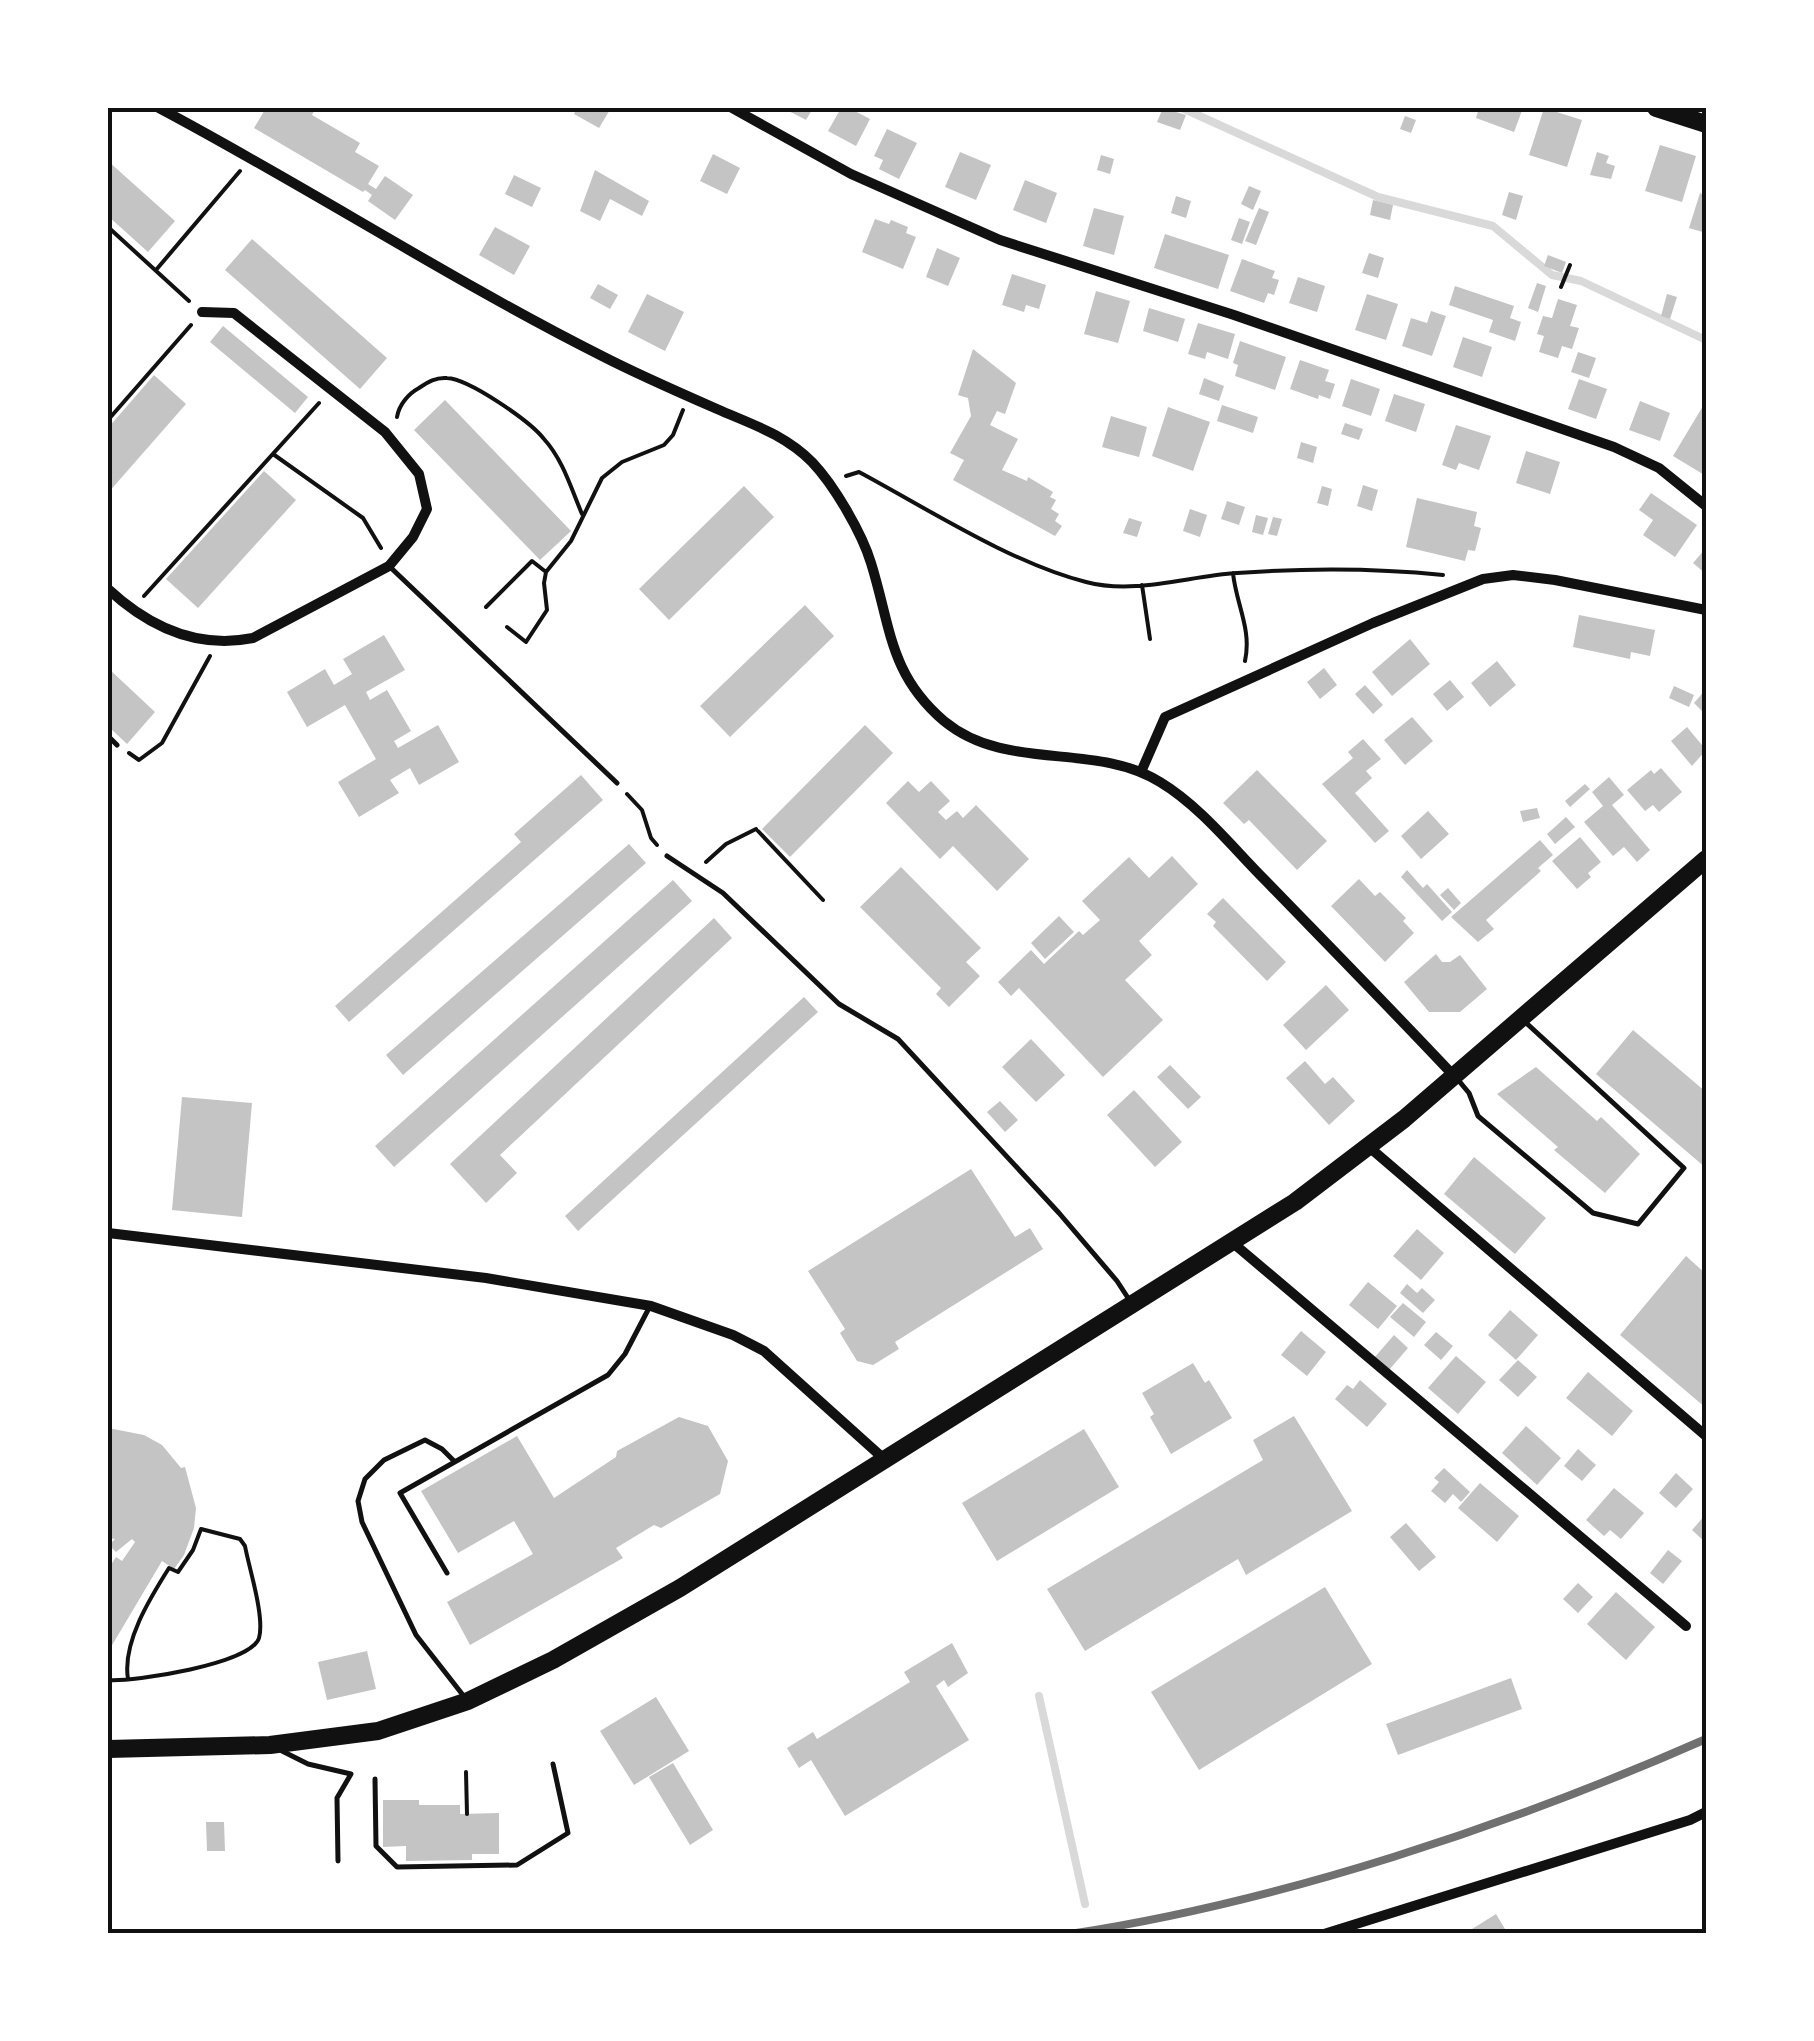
<svg xmlns="http://www.w3.org/2000/svg" width="1814" height="2041" viewBox="0 0 1814 2041" font-family="Raleway,sans-serif">
<rect width="100%" height="100%" fill="#fff"/>
<g fill="none" stroke-linecap="round" stroke-linejoin="round">
<path stroke="#d9d9d9" stroke-width="8" d="M1182 108 1378 197 1493 226 1552 275 1581 281 1706 340
M1039 1696 1085 1904"/>
</g>
<path fill="#c4c4c4" d="M266 108H313L315 109 312 115 360 143 355 152 379 166 368 184 376 189 385 176 413 195 395 220 368 201 372 195 365 190 363 192 254 128Z
M577 108H611L599 128 574 114Z
M783 108H813L806 120Z
M841 108H849L870 119 856 146 828 131Z
M1163 108 1186 115 1180 130 1157 122Z
M1479 108H1523L1514 132 1476 118Z
M1544 108 1582 120 1567 167 1529 155Z
M1405 116 1416 120 1411 133 1400 129Z
M887 129 917 143 899 179 879 169 883 160 874 156Z
M1660 145 1696 156 1682 202 1645 191Z
M960 152 991 165 976 200 945 187Z
M1597 152 1609 156 1606 163 1615 166 1611 179 1590 175Z
M713 154 740 168 727 194 700 181Z
M1101 155 1114 159 1110 174 1097 170Z
M108 161 175 221 148 252 108 216Z
M595 170 649 201 642 216 610 199 600 221 580 211Z
M514 175 541 188 532 207 505 194Z
M1025 180 1057 193 1046 223 1013 210Z
M1249 186 1261 191 1253 210 1241 204Z
M1509 192 1523 196 1516 220 1502 215Z
M1700 193 1706 196V233L1689 228Z
M1176 196 1191 201 1186 218 1171 213Z
M1373 200 1393 205 1390 220 1370 215Z
M1094 208 1124 216 1114 255 1083 246Z
M1259 208 1269 212 1256 245 1245 241Z
M1239 218 1250 222 1242 244 1231 240Z
M875 219 889 224 891 220 908 227 906 233 916 237 903 269 862 252Z
M495 227 530 246 514 275 479 255Z
M1165 234 1229 255 1218 289 1154 268Z
M252 239 387 358 360 389 225 270Z
M937 248 960 258 948 286 926 277Z
M1369 253 1384 258 1378 278 1362 273Z
M1548 255 1566 262 1562 273 1544 266Z
M1242 259 1275 271 1272 278 1279 280 1274 295 1268 293 1264 303 1230 291Z
M1012 274 1046 285 1039 309 1026 305 1024 312 1002 305Z
M1298 277 1325 286 1317 312 1289 303Z
M1537 283 1546 286 1538 312 1528 308Z
M598 284 618 295 610 309 590 298Z
M1455 286 1514 306 1510 318 1521 322 1515 341 1489 332 1493 320 1449 305Z
M1096 291 1130 301 1118 343 1084 334Z
M647 294 684 312 665 351 628 332Z
M1367 294 1398 304 1386 340 1355 330Z
M1667 294 1677 297 1670 319 1661 316Z
M1558 299 1577 305 1570 326 1579 328 1572 349 1562 346 1558 358 1539 352 1544 336 1537 334 1543 316 1552 318Z
M1149 308 1185 319 1178 342 1143 331Z
M1431 311 1446 316 1432 356 1402 346 1411 318 1427 323Z
M1198 323 1235 334 1228 359 1207 352 1205 359 1188 354Z
M223 326 308 397 295 413 210 342Z
M1463 337 1492 347 1482 377 1453 367Z
M1240 341 1286 357 1275 390 1235 376 1238 365 1233 363Z
M973 349 1016 383 1005 414 997 411 990 425 1018 439 1002 470 1027 481 1028 477 1053 492 1050 497 1056 500 1051 509 1059 514 1055 521 1062 526 1055 536 953 480 964 460 950 453 971 416 968 398 958 395Z
M1578 352 1596 358 1589 378 1571 372Z
M1300 360 1329 370 1325 381 1335 384 1330 399 1319 395 1318 399 1290 389Z
M154 375 186 404 108 493V428Z
M1204 378 1224 386 1219 401 1199 394Z
M1351 379 1380 389 1371 416 1342 406Z
M1579 379 1607 389 1596 419 1568 409Z
M1394 394 1425 404 1416 432 1385 421Z
M445 400 571 531 540 560 414 430Z
M1640 401 1670 413 1660 441 1629 430Z
M1706 401 1705 433 1706 476 1673 456Z
M1222 405 1258 417 1253 433 1217 421Z
M1168 407 1210 422 1193 471 1152 456Z
M1111 416 1147 427 1139 457 1102 447Z
M1345 423 1363 429 1359 440 1341 434Z
M1456 425 1491 436 1479 470 1459 463 1456 470 1442 465Z
M1301 442 1317 447 1313 463 1297 458Z
M1526 451 1560 462 1550 494 1516 483Z
M264 471 296 500 198 608 166 579Z
M1363 485 1378 490 1372 511 1357 506Z
M744 486 774 517 669 620 639 589Z
M1322 486 1332 489 1328 506 1317 503Z
M1651 493 1697 525 1675 557 1643 535 1653 520 1639 510Z
M1417 498 1477 512 1474 526 1481 528 1475 551 1468 550 1465 561 1406 547Z
M1227 501 1245 507 1239 525 1221 519Z
M1190 509 1207 515 1200 537 1183 531Z
M1256 515 1268 518 1263 535 1252 532Z
M1273 517 1282 519 1277 536 1268 534Z
M1129 518 1142 522 1137 537 1123 533Z
M1706 548V574L1693 563Z
M805 605 834 636 730 737 700 706Z
M1579 615 1655 630 1650 656 1631 652 1630 659 1573 647Z
M384 635 405 670 366 692 370 700 387 690 411 731 394 741 398 748 438 725 459 762 419 785 410 768 390 780 399 793 359 817 338 782 376 759 345 705 307 727 287 692 325 669 334 685 352 674 343 659Z
M1410 639 1430 664 1392 696 1372 672Z
M1497 661 1516 685 1490 707 1471 683Z
M108 668 155 712 127 744 108 726Z
M1324 668 1337 685 1320 699 1307 682Z
M1450 680 1464 697 1447 711 1433 694Z
M1365 685 1383 705 1373 714 1355 694Z
M1674 686 1694 695 1689 707 1669 698Z
M1706 689V715L1694 703Z
M1412 717 1433 741 1405 765 1384 740Z
M865 725 893 753 790 857 762 829Z
M1687 727 1706 750 1692 766 1671 741Z
M1363 739 1381 759 1366 771 1372 778 1355 793 1389 831 1375 843 1322 784 1353 758 1348 752Z
M1661 768 1682 792 1659 812 1653 805 1645 811 1627 790 1651 770 1654 774Z
M1257 770 1327 841 1297 870 1249 820 1244 824 1223 803Z
M581 775 603 800 349 1022 335 1006 521 842 514 834Z
M1609 777 1624 795 1612 805 1650 850 1637 862 1624 847 1613 856 1584 822 1603 806 1592 792Z
M908 781 919 792 931 781 950 801 938 812 946 820 957 811 963 818 976 805 1029 859 997 891 953 846 940 859 886 803Z
M1585 784 1590 789 1570 807 1565 801Z
M1537 808 1540 818 1523 822 1520 811Z
M1428 811 1449 834 1421 859 1401 836Z
M1566 817 1575 827 1555 844 1547 834Z
M1580 837 1601 862 1588 873 1591 877 1577 889 1552 861Z
M1540 840 1553 855 1538 868 1541 871 1486 920 1494 929 1478 942 1451 917Z
M629 844 646 863 403 1075 386 1055Z
M1172 856 1198 884 1139 941 1152 955 1125 980 1163 1020 1103 1077 1019 988 1011 996 998 982 1031 950 1044 964 1079 931 1083 935 1100 920 1082 901 1129 857 1149 878Z
M901 867 981 948 966 962 980 976 949 1007 936 994 941 988 860 907Z
M1407 870 1423 888 1427 884 1452 912 1442 921 1401 877Z
M1359 879 1375 896 1380 892 1406 918 1403 921 1414 933 1385 962 1331 906Z
M673 880 692 901 394 1167 375 1146Z
M1448 888 1461 903 1454 910 1440 895Z
M1223 898 1286 962 1267 981 1213 926 1216 922 1207 914Z
M1059 916 1074 932 1045 959 1031 943Z
M714 918 732 938 500 1155 517 1173 486 1203 450 1164Z
M1436 954 1442 962H1450L1460 955 1487 989 1460 1012H1429L1404 982Z
M1326 985 1349 1010 1306 1050 1283 1025Z
M804 997 818 1012 578 1231 565 1216Z
M1633 1030 1706 1092V1168L1596 1074Z
M1031 1039 1065 1075 1036 1102 1002 1067Z
M1305 1061 1325 1084 1333 1077 1355 1101 1329 1125 1286 1078Z
M1170 1065 1201 1097 1188 1109 1157 1077Z
M1536 1067 1597 1121 1601 1117 1640 1154 1605 1193 1554 1150 1558 1147 1497 1094Z
M1134 1090 1182 1142 1155 1167 1107 1115Z
M182 1097 252 1103 242 1217 172 1210Z
M1000 1101 1018 1120 1005 1132 987 1112Z
M1474 1157 1546 1218 1515 1254 1444 1194Z
M971 1169 1015 1237 1030 1228 1043 1249 895 1342 899 1349 873 1365 857 1361 840 1333 845 1329 808 1271Z
M1417 1229 1444 1253 1421 1280 1393 1256Z
M1686 1256 1706 1274V1408L1620 1335Z
M1368 1282 1397 1306 1378 1329 1349 1305Z
M1407 1284 1417 1293 1422 1288 1435 1300 1423 1313 1400 1293Z
M1403 1303 1426 1322 1414 1337 1390 1317Z
M1510 1310 1538 1335 1516 1360 1488 1335Z
M1301 1331 1326 1352 1307 1376 1281 1355Z
M1436 1332 1453 1346 1441 1360 1424 1345Z
M1394 1335 1408 1348 1389 1370 1374 1358Z
M1456 1356 1486 1382 1458 1414 1428 1388Z
M1518 1360 1537 1377 1518 1397 1499 1380Z
M1193 1363 1205 1383 1209 1380 1232 1418 1171 1454 1150 1417 1154 1414 1142 1393Z
M1588 1372 1633 1411 1612 1436 1566 1398Z
M1360 1380 1387 1404 1367 1427 1335 1399 1347 1385 1353 1389Z
M1294 1416 1352 1511 1246 1575 1238 1559 1085 1651 1047 1589 1263 1460 1253 1440Z
M679 1417 708 1426 728 1461 720 1494 661 1528 654 1525 616 1548 623 1558 470 1645 447 1602 533 1554 514 1521 458 1553 421 1491 517 1436 554 1498 616 1457 617 1451Z
M1526 1426 1561 1458 1537 1485 1502 1453Z
M108 1428 144 1435 162 1445 181 1468 185 1467 196 1508 194 1528 184 1555 174 1569 162 1561 108 1652V1569L116 1557 122 1561 135 1542 132 1539 116 1552 109 1545 115 1539 108 1538V1470H110L112 1456 108 1455Z
M1084 1429 1119 1487 997 1561 962 1503Z
M1578 1449 1596 1465 1582 1481 1564 1466Z
M1444 1468 1470 1492 1461 1502 1453 1494 1445 1503 1431 1491 1439 1482 1434 1478Z
M1676 1473 1693 1489 1676 1508 1659 1493Z
M1480 1483 1519 1516 1497 1542 1458 1508Z
M1614 1488 1644 1513 1621 1539 1610 1530 1604 1536 1586 1520Z
M1706 1514V1543L1692 1530Z
M1406 1523 1436 1557 1419 1571 1390 1537Z
M1668 1550 1682 1561 1663 1584 1650 1573Z
M1578 1583 1593 1597 1578 1613 1563 1599Z
M1325 1587 1372 1664 1199 1770 1151 1692Z
M1616 1592 1655 1627 1626 1660 1587 1624Z
M952 1643 968 1673 948 1687 944 1680 936 1686 969 1740 845 1816 811 1760 799 1768 787 1748 813 1732 817 1739 910 1682 904 1672Z
M367 1651 376 1689 327 1700 318 1662Z
M1511 1678 1522 1709 1398 1755 1386 1724Z
M656 1697 689 1751 634 1785 600 1731Z
M673 1763 713 1830 690 1845 649 1777Z
M383 1800H419V1805H460V1814L499 1813V1854H472V1860L406 1861V1846L383 1847Z
M206 1822H224L225 1851H207Z
M1496 1914 1508 1934H1464Z"/>
<g fill="none" stroke-linecap="round" stroke-linejoin="round">
<path stroke="#111" stroke-width="4" d="M108 227 189 301
M156 270 240 171
M1561 287 1570 265
M397 417C399 405 408 394 419 388 428 382 436 377 447 378 469 379 530 421 544 439 563 460 571 488 582 514
M108 420 191 325
M273 454 363 518 381 548
M846 476 859 472C928 509 1011 563 1086 582 1135 595 1188 576 1237 573 1306 568 1375 568 1443 575
M1233 573C1236 604 1252 629 1245 661
M1142 585 1150 639
M144 596 319 403
M486 607 532 561 546 572
M507 627 526 642 547 610 544 583 546 572 571 541 602 478 622 462 664 445 673 435 683 410
M129 753 139 760 162 743 210 656
M627 794 642 810 651 838 657 845
M758 831 823 900
M706 862 726 844 756 829
M108 1680C134 1682 251 1664 259 1638 265 1617 249 1568 245 1546L240 1539 201 1529 193 1550 178 1572 169 1568C150 1598 122 1643 128 1679
M466 1772 467 1814"/>
<path stroke="#111" stroke-width="5" d="M389 566 617 783
M108 736 117 745
M667 856 723 893 839 1004 898 1039 1059 1213 1117 1281 1130 1301
M1459 1081 1469 1093 1478 1116 1593 1213 1638 1224 1684 1168 1523 1020
M454 1461 442 1449 425 1440 384 1460 365 1479 358 1501 362 1522 416 1635 466 1699
M447 1573 400 1493 608 1375 625 1354 649 1308
M282 1751 308 1764 351 1774 337 1798 338 1861
M375 1779 376 1846 397 1867 517 1865 568 1833 553 1764"/>
<path stroke="#111" stroke-width="10" d="M159 108C308 187 451 280 602 356 639 375 678 392 717 409 751 424 784 434 812 462 834 485 862 533 871 563 891 627 889 674 944 721 1007 773 1094 741 1160 782 1200 806 1233 848 1265 880 1328 945 1391 1009 1453 1075
M732 108 851 174 1000 240 1234 315 1614 447 1659 468 1706 506
M108 589C149 627 198 649 253 638L389 566 413 537 427 509 419 474 385 432 234 313 202 312
M1141 772 1165 717 1373 623 1483 579 1513 575 1555 580 1706 610
M1369 1147 1706 1436
M108 1233 486 1278 651 1306 733 1335 764 1351 883 1458
M1233 1243 1686 1626
M1324 1934 1690 1820 1706 1812"/>
<path stroke="#111" stroke-width="18" d="M1656 108 1706 124
M108 1749 270 1745 378 1731 468 1701 553 1660 680 1588 1295 1202 1404 1119 1706 859"/>
<path stroke="#707070" stroke-width="8" d="M1070 1934C1281 1902 1511 1825 1706 1739"/>
</g>
<rect width="1814" height="2041" fill="none" stroke="#ffffff" stroke-width="220"/>
<rect x="110" y="110" width="1594" height="1821" fill="none" stroke="#111" stroke-width="4"/>
</svg>
